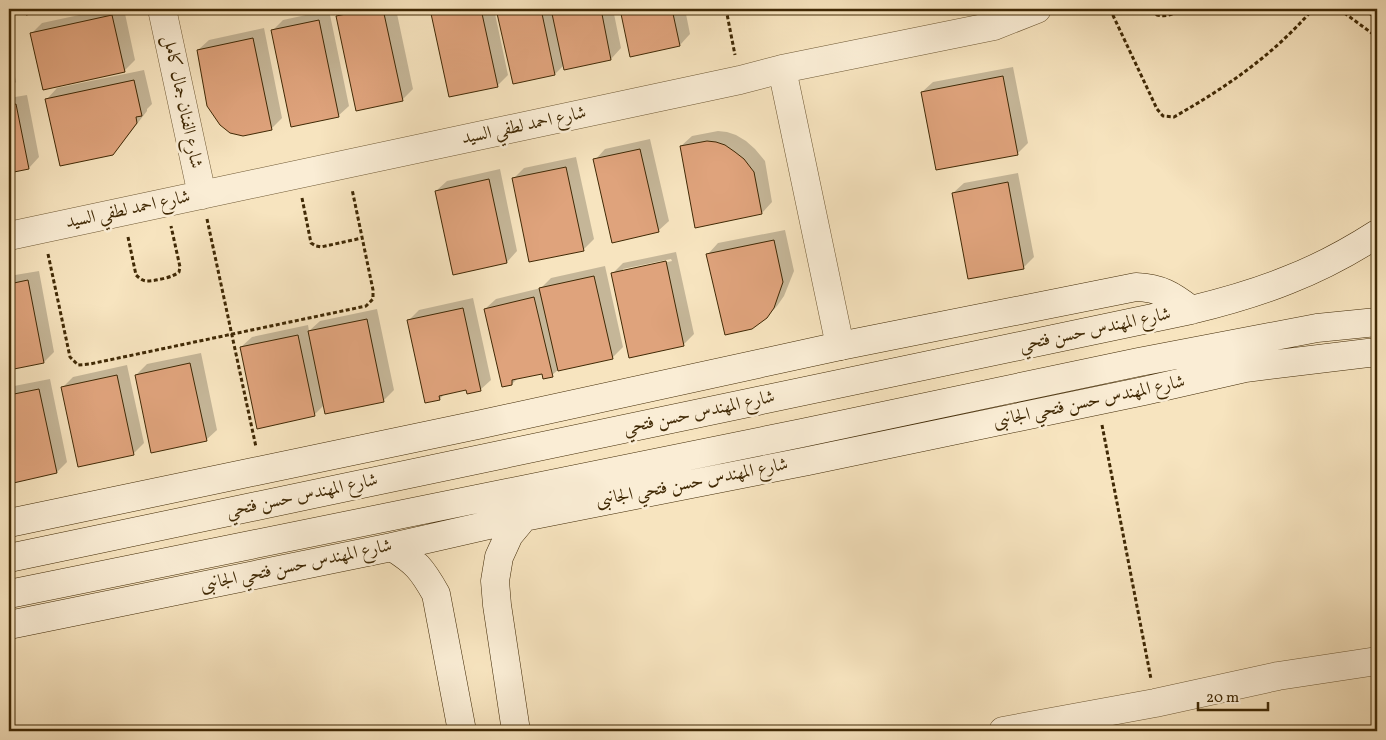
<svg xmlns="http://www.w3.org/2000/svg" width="1386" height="740" viewBox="0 0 1386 740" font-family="Vollkorn,Amiri,serif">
<rect width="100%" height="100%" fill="#f7e4bf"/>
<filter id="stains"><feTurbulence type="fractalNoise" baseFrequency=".004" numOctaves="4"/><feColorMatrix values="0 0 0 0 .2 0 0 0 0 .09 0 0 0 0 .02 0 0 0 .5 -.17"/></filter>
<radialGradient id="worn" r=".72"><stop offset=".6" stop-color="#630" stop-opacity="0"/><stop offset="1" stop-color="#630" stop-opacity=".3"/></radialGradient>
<path fill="#0003" fill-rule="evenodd" d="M107 9H124L135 60 124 71 32 33 42 23Z
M345 9H396L413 89 402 100 337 17Z
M432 9H494L508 75 497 86 450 96Z
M498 9H613L621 48 611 59 564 65 555 74 514 83Z
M621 9H685L690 34 680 45 631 55Z
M329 10 349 106 338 116 272 31 283 20Z
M264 28 282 118 271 129 198 50 209 40Z
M9 46 16 82 9 89Z
M1013 67 1028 143 1017 154 922 92 933 82Z
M144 70 152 104 147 109V111L123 142 112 154 47 99 57 88Z
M27 95 39 157 29 168 9 172V98Z
M718 131 727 132 736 135 746 141 755 149 765 161 772 202 762 213 681 146 692 136Z
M650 139 669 221 658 231 595 160 605 149Z
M576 157 594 239 583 250 513 179 524 168Z
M500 169 517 251 507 262 436 191 447 181Z
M1018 173 1034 257 1023 268 953 193 964 183Z
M785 230 794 271 784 296 777 306 766 317 708 254 718 243Z
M676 252 694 334 683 345 612 274 623 263ZM671 259 672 261 623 272V269Z
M605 266 623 347 612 358 558 370 552 375 543 372 518 378 512 384 485 309 496 299 541 288 551 278Z
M39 271 54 352 44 362 9 369V276Z
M473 298 491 380 480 390 467 388 445 393 440 399 408 321 419 310Z
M377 309 394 390 383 401 324 405 314 415 241 347 252 337 308 325 309 331 320 321Z
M201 353 217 430 206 440 136 375 147 364Z
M127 365 144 443 133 454 62 388 73 377Z
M50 379 67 462 57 472 9 483V387Z"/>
<path fill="#dfa37c" stroke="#402905" d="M24 9H57L26 15Z
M181 9H201L182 13Z
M371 9H383L403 101 356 111 336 16Z
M430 9H481L498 87 449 97Z
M496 9H541L555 75 513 84Z
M551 9H601L611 60 564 70Z
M620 9H672L680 46 630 57Z
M112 15 125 72 43 90 30 33Z
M319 20 339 117 291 127 271 30Z
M253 38 272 130 243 136 230 133 220 125 207 106 197 50Z
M1003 76 1018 155 936 170 921 92Z
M134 80 142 116 136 117 137 123 113 155 60 166 45 99Z
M16 104 29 169 9 173V106Z
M707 141 716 142 725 145 735 152 744 159 754 172 762 214 695 228 680 146Z
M640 149 659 232 612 243 593 159Z
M566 167 584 251 529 262 512 178Z
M489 179 507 263 453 275 435 191Z
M1008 182 1024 269 968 279 952 193Z
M774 240 783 282 774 308 767 318 752 329 725 335 706 254Z
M666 261 684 346 629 358 611 273Z
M594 276 613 359 558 371 539 288Z
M28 280 44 363 9 370V284Z
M534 297 553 377 543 379 542 374 512 380V385L502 387 484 309Z
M463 308 481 391 467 394 466 390 439 396 440 400 425 403 407 320Z
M367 319 384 402 325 414 308 331Z
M298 335 315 416 257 429 240 347Z
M190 363 207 441 151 453 135 375Z
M117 375 134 455 78 467 61 387Z
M39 389 57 473 9 484V395Z"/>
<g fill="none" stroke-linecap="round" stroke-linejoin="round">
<g stroke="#6e5834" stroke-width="29">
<path id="street" d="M162 9 202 195
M782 69 840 346
M9 236 740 80 782 69 994 26 1037 9
M1003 731 1155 703 1278 676 1377 661"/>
</g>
<g stroke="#402905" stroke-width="29">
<path id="secondary" d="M9 523 482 424 840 346 1136 287C1160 288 1172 295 1191 310
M392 547C416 562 422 569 436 594L462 731
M9 558 1191 310C1224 302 1256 293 1288 280 1319 268 1349 252 1377 234
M9 594 802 433 1139 362 1317 328 1377 322
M9 625 392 547 524 517 808 461 1144 391 1245 368 1368 353H1377
M516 731 497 605 495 581 499 557 509 535 524 517"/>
</g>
<path stroke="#402905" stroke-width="3" stroke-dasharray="4 2.5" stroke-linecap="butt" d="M726 9 735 55
M1110 9 1157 109 1163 116 1174 117C1228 86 1272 56 1313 9
M1152 9 1157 15C1167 17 1172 15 1180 9
M1339 9 1377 37
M1364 9 1377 19
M302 198 311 243 316 246 321 247 362 238
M207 219 256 447
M128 237 136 275C139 278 143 281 147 281 155 281 174 277 179 272L180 267 171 226
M48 254 70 357 78 365 90 364 366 306 373 299V290L352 189
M1102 425 1151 679"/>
<use href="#street" stroke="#faedd5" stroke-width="28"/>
<use href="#secondary" stroke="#faedd5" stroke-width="28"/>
</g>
<g text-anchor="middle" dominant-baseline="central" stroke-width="5" stroke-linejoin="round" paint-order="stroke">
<g font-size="18" fill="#402905" stroke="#faedd5">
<text transform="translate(182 102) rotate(78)">شارع الفنان جمال كامل</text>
<text transform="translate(524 126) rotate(-12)">شارع احمد لطفي السيد</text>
<text transform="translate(128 210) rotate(-12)">شارع احمد لطفي السيد</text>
<text transform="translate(1095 330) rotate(-12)">شارع المهندس حسن فتحي</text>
<text transform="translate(1089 402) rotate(-12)">شارع المهندس حسن فتحي الجانبى</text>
<text transform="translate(699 413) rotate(-12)">شارع المهندس حسن فتحي</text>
<text transform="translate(692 483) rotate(-11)">شارع المهندس حسن فتحي الجانبى</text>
<text transform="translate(302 496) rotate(-12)">شارع المهندس حسن فتحي</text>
<text transform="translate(296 566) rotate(-12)">شارع المهندس حسن فتحي الجانبى</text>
</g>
</g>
<rect width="1386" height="740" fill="none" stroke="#f7e4bf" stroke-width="30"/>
<rect x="10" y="10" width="1366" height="720" fill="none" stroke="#402905" stroke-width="2.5"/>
<rect x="15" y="15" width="1356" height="710" fill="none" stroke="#402905"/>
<path d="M1198 702v8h70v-8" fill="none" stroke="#402905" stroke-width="2.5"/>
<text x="1206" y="702" font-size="15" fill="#402905" stroke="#faedd5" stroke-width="4" paint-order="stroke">20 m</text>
<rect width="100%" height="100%" filter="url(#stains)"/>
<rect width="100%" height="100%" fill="url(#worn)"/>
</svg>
